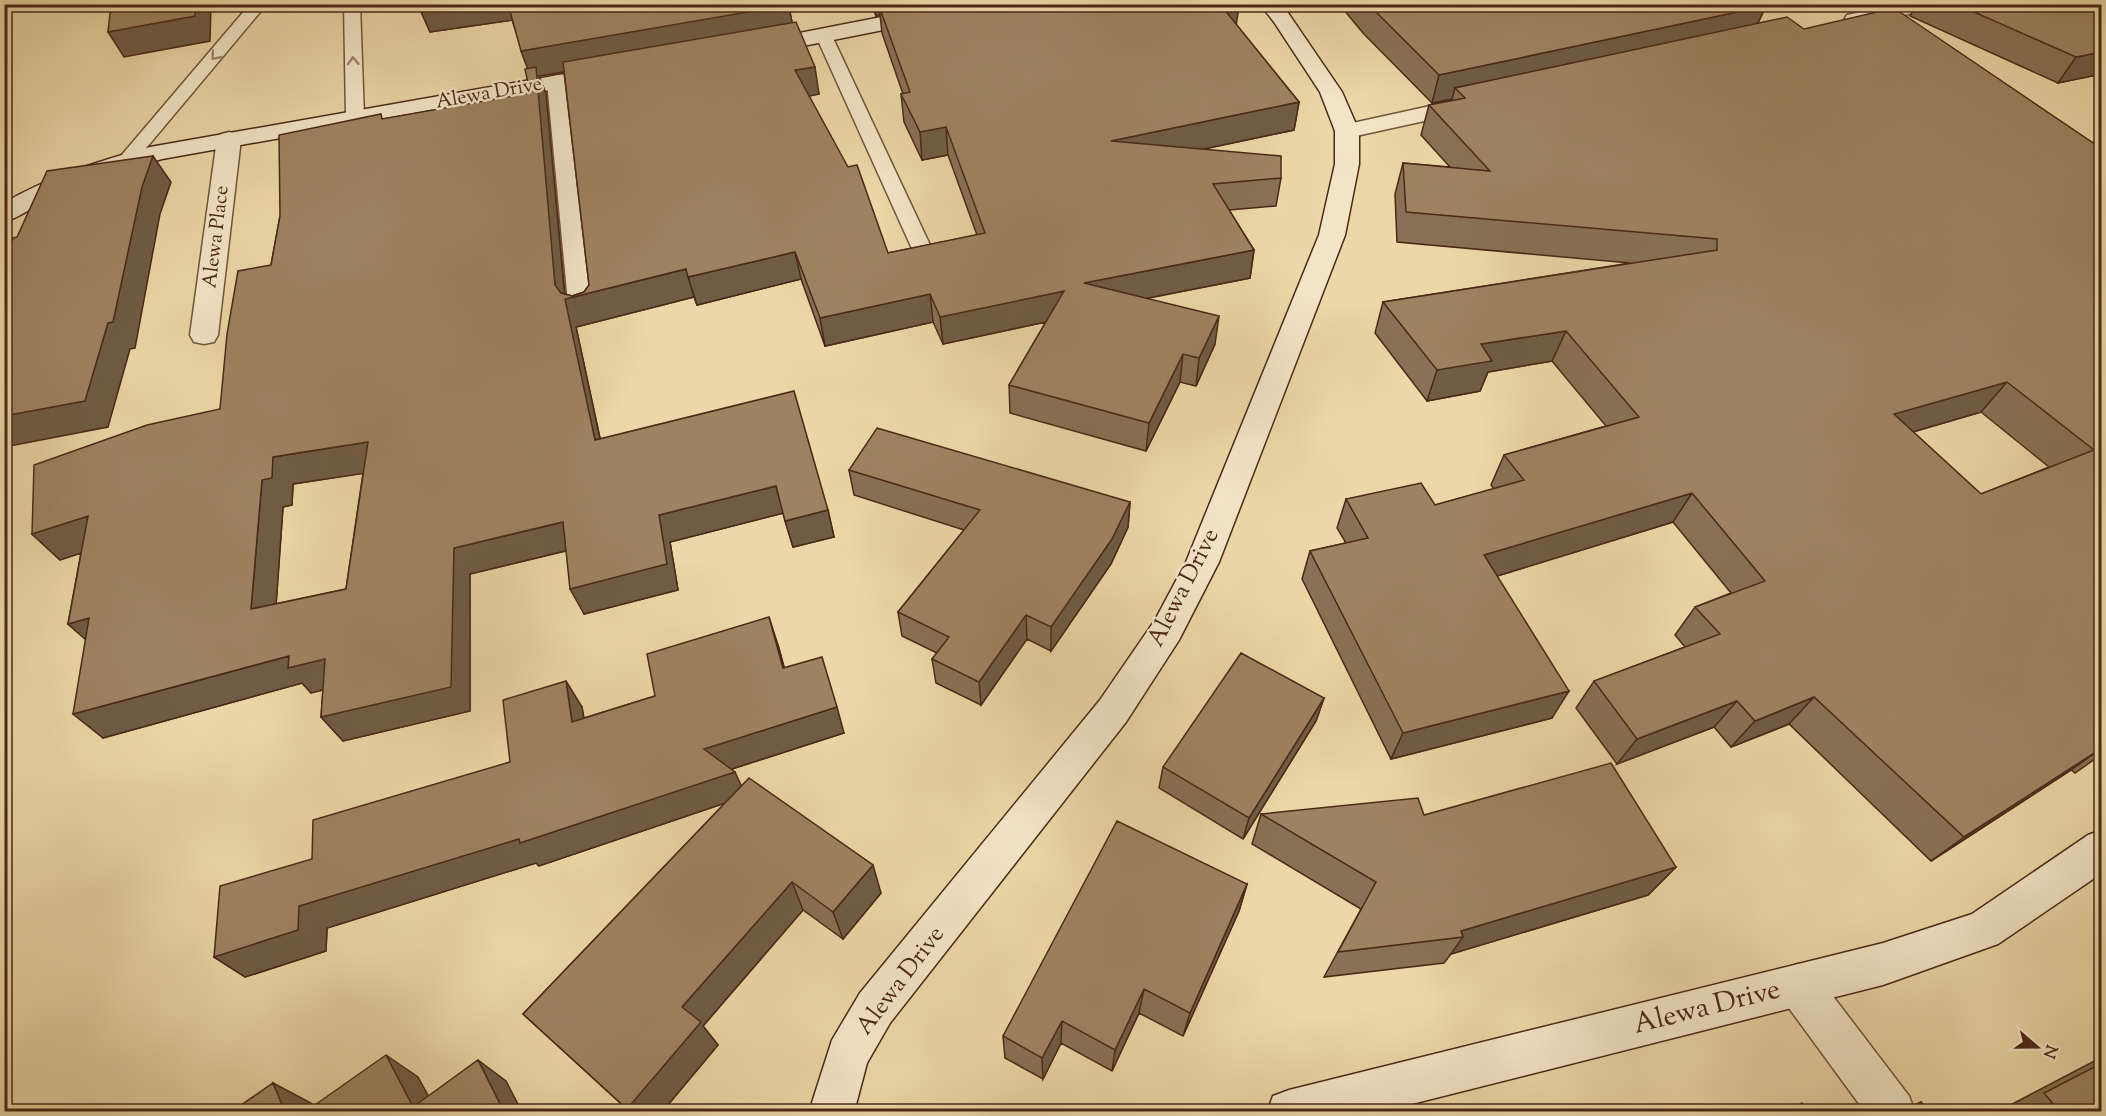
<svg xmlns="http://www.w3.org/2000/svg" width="2106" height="1116" viewBox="0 0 2106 1116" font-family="'Sorts Mill Goudy',serif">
<rect width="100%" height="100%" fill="#ebd7a7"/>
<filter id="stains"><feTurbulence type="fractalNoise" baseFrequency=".00333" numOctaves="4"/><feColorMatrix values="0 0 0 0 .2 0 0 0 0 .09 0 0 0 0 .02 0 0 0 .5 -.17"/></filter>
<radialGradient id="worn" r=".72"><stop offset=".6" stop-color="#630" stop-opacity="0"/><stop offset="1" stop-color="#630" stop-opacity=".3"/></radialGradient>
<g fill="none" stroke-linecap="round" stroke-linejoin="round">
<g stroke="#73543b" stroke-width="3">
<path id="lane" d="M246 4H262L261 11 132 165H120L117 161 120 157 245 10Z
M344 4H360L364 117 361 121H349L346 117Z
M824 31 832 36 938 262 935 266 928 268 921 266 918 262 816 36Z"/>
</g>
<g stroke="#73543b" stroke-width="3">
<path id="street" d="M1897 4H1938L1935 8 1855 26 1847 25 1844 20 1847 15Z
M558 75 566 77 569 82 597 313 593 319 583 322 573 319 569 313 547 82 550 77Z
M1471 97 1479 99 1483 104 1479 109 1347 138 1339 136 1335 131 1339 126Z
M229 132 237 134 241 139 218 335 214 342 204 344 194 342 190 335 217 139 221 134Z
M1798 964 1813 970 1909 1096 1915 1112H1865L1783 1000 1777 985 1783 970Z"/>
</g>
<g stroke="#4b2817" stroke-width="3">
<path id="secondary" d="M948 4H993L990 8 983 10 758 55 750 53 747 48 750 43 758 41Z
M1260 4H1282L1342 92 1359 131V164L1345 235 1219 562 1179 640 1126 722 890 1023 867 1063 854 1112H809L832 1040 860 993 1100 700 1155 620 1186 562 1319 235 1335 164V131L1320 92 1274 22Z
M610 66 618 68 621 73 618 78 162 159C123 170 87 182 51 198 35 205 21 217 4 222V203C50 176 100 161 150 147Z
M2102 830V873L1998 944 1883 985 1380 1112H1267L1273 1096 1289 1090 1883 943 1972 914 2088 835Z"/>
</g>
<use href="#lane" fill="#f2e5c6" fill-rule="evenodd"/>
<use href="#street" fill="#f2e5c6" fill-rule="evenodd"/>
<use href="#secondary" fill="#f2e5c6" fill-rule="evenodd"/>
</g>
<path fill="#887154" stroke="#4b2817" stroke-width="1.5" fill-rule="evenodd" d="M418 4H833L790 12 792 23 819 94 809 96 888 253 977 235 948 155 922 160 904 122 901 94H903L882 33 880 15 876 16 872 4H1237L1236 25 1299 102 1294 130 1203 149 1281 178 1276 206 1229 210 1254 250 1250 278 1147 298 1215 344 1196 386 1180 382 1146 451 1010 413 1009 385 1046 322 943 344 933 322 825 346 801 279 697 305 694 297 576 327 600 438 828 510 834 537 793 547 783 513 670 542 678 590 584 614 566 551 470 574V711L343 741 321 717 323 690 311 693 302 683 103 738 86 639 68 624 81 553 60 560 32 534 220 409 271 265 280 216 384 119 530 93 528 68 512 20 430 32ZM564 72 589 285 584 292 572 296 565 294 546 94 539 76ZM363 473 346 589 276 604 283 507 292 505 293 484Z
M1339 4H1765L1766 6 1758 23 1804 29 2102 149V754L2075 773 2071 770 1931 861 1789 724 1731 747 1714 727 1617 764 1576 708 1594 681 1685 647 1675 635 1695 607 1731 593 1673 522 1497 576 1552 718 1391 759 1302 579 1310 551 1346 543 1337 528 1346 499 1435 505 1494 489 1491 485 1504 455 1606 426 1552 361 1488 372 1480 391 1427 401 1375 333 1383 302 1630 263 1397 242 1395 194 1403 163 1450 167 1421 135 1429 105 1452 101V99L1432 103 1363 33ZM1981 412 2049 467 1981 494 1913 432Z
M1917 4H2102V74L2058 83 1910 16Z
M849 470 1130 502 1128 527 1111 564 1051 651 1027 639 981 705 936 683 932 659 937 653 902 636 898 612 964 530 854 495Z
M778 645 784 668 844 733 732 769 741 786 881 893 843 939 803 910 703 1026 718 1045 662 1112H630L523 1014 725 803 539 866 536 863 327 928 326 951 245 977 214 957 312 859 510 762 582 707 584 718 655 696Z
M1324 698 1316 721 1243 839 1159 788 1163 767Z
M1261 814 1424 815 1676 867 1648 895 1451 954 1444 963 1324 977 1361 909 1252 844Z
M1247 884 1239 911 1183 1036 1139 1013 1112 1071 1061 1043 1043 1079 1005 1058 1003 1036Z
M2102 1057V1112H1997Z
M1921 1102 1928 1112H1900Z"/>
<path fill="#6f5c45" stroke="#4b2817" stroke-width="1.5" d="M196 4H211L210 41 124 57 108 32Z
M425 4H509L514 20 430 32 418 5Z
M784 4H833L790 12 794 32 539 76 546 94 565 299 686 269 694 297 576 327 606 467 595 440 555 285 531 78 521 51Z
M875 4H935L879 6 880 15 876 16Z
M1766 6 1753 33 1455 88 1452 99 1432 103 1439 75Z
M1239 7 1235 33 1224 9Z
M2102 52V74L2058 83 2076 57Z
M815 67 819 94 800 98 795 70Z
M1299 102 1294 130 1109 169 1111 141Z
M946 127 948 155 922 160 920 132Z
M153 156 171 182 160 214 135 348 130 349 108 427 4 447V416Z
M1254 250 1250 278 1083 311 1084 283Z
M795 252 801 279 697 305 688 277Z
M1064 291V318L943 344 940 317Z
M930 294 933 322 825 346 820 318Z
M1219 316 1215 344 1196 386 1199 358Z
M1566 331 1552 361 1488 372 1480 391 1427 401 1437 370 1481 344Z
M1183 354 1180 382 1146 451 1149 423Z
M2007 382 1981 412 1871 444 1894 414Z
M368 442 386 470 293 484 292 505 283 507 274 635 251 609 262 480 273 457Z
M776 486 784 513 670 542 678 590 584 614 570 589 659 515Z
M1692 493 1673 522 1471 584 1484 555Z
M1130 502 1128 527 1111 564 1051 651V627Z
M828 510 834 537 793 547 785 521Z
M88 516 115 542 60 560 32 534Z
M563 522 577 548 470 574V711L343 741 321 717 454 548Z
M1026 615 1027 639 981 705 979 682Z
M769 617 778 645 792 695 783 668Z
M89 618 96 649 68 624Z
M289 656 325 659 347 684 311 693 302 683 103 738 73 714Z
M566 681 582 707 588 747 572 722Z
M1569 691 1552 718 1391 759 1403 733Z
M1814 697 1789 724 1731 747 1755 721Z
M1324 698 1316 721 1243 839 1249 818Z
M1737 701 1714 727 1617 764 1637 739Z
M837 707 844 733 716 774 704 749Z
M2102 748 2071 770 1931 861 1964 837Z
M735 772 746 796 539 866 536 863 327 928 326 951 245 977 214 957 299 906Z
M873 865 881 893 843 939 833 912Z
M1676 867 1648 895 1451 954 1463 937 1461 931Z
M792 882 803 910 703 1026 718 1045 662 1112H630L627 1109 682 1007Z
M1247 884 1239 911 1183 1036 1190 1013Z
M1144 989 1139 1013 1112 1071 1115 1050Z
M1062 1021 1061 1043 1043 1079 1042 1058Z
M386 1055 418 1077 437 1112 413 1107Z
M478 1060 506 1081 522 1112H504Z
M273 1083 311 1103 315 1112H285Z"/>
<path fill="#9e8362" stroke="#4b2817" stroke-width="1.5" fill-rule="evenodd" d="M111 4H196L195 16 108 32Z
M508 4H789V5L521 51Z
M888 4H1237L1239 7 1224 9 1299 102 1111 141 1281 156V178L1213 184 1254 250 1084 283 1219 316 1199 358 1183 354 1149 423 1009 385 1064 291 940 317 930 294 820 318 795 252 688 277 686 269 565 299 595 440 794 391 828 510 785 521 776 486 659 515 667 564 570 589 563 522 454 548 451 687 321 717 325 659 288 668 289 656 73 714 89 618 68 624 88 516 32 534 34 465 147 425 220 409 227 334 238 271 271 265 280 216 279 135 381 114 382 119 530 93 525 69 536 67 555 285 561 293 572 296 584 292 589 285 563 62 796 22 815 67 795 70 848 167 857 165 888 253 985 233 946 127 920 132 901 94 910 92 879 6ZM368 442 346 589 251 609 262 480 272 478 273 457Z
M1368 4H1765L1766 6 1439 75Z
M1956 4H2102V52L2076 57Z
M1894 8 2102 149V748L1964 837 1814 697 1755 721 1737 701 1637 739 1594 681 1720 634 1695 607 1765 581 1692 493 1484 555 1569 691 1403 733 1310 551 1368 538 1346 499 1421 483 1435 505 1524 480 1504 455 1639 417 1566 331 1481 344 1492 361 1437 370 1383 302 1717 250V239L1406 212 1403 163 1490 171 1429 105 1465 98 1455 88 1787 17 1804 29ZM2007 382 2094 450 1981 494 1894 414Z
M153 156 142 187 113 322 108 323 85 401 4 416V265L13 238 17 237 47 171Z
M877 428 1130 502 1112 539 1051 627 1026 615 979 682 932 659 949 637 898 612 980 510 849 470Z
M769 617 783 668 822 657 837 707 704 749 735 772 520 843 519 839 299 906 298 930 214 957 220 886 312 859 313 820 510 762 503 700 566 681 572 722 655 696 647 654Z
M1241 653 1324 698 1249 818 1163 767Z
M1611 763 1676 867 1461 931 1463 937 1338 952 1376 882 1261 814 1418 798 1424 815Z
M749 778 873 865 833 912 792 882 682 1007 701 1022 627 1109 523 1014Z
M1117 821 1247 884 1190 1013 1144 989 1115 1050 1062 1021 1042 1058 1003 1036Z
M386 1055 413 1107 478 1060 504 1112H305Z
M2102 1063V1112H2060L2044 1093Z
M273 1083 285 1112H231Z
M1921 1102 1928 1112H1904Z
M1802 1103 1808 1112H1786Z"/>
<defs><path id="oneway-chevron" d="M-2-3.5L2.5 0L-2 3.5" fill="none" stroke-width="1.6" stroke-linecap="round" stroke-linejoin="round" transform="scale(1.5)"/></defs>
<g stroke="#9e866e">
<use href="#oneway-chevron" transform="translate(215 56) rotate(130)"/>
<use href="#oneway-chevron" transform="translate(353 61) rotate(-92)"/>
</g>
<g text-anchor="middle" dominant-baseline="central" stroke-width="5" stroke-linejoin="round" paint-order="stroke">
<g font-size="20" fill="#4b2817" stroke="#f2e5c6">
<text transform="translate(489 94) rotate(-10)">Alewa Drive</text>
<text transform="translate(217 237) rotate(-83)">Alewa Place</text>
</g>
<g font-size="24" fill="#4b2817" stroke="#f2e5c6">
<text transform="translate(1184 588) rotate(-63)">Alewa Drive</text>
<text transform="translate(901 981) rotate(-53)">Alewa Drive</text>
</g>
<g font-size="28" fill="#4b2817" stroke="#f2e5c6">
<text transform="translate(1707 1008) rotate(-14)">Alewa Drive</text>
</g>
</g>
<rect width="2106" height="1116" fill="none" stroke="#ebd7a7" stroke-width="24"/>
<rect x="6" y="6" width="2094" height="1104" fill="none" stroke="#4b2817" stroke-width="3"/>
<rect x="12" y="12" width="2082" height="1092" fill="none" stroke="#4b2817" stroke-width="1.5"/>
<g transform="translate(2037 1047) rotate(110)" stroke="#f2e5c6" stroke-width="4.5" paint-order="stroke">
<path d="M0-4.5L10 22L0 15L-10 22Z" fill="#4b2817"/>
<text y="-9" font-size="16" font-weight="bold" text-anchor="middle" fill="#4b2817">N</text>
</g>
<rect width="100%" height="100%" filter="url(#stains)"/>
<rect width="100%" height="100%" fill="url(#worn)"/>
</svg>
